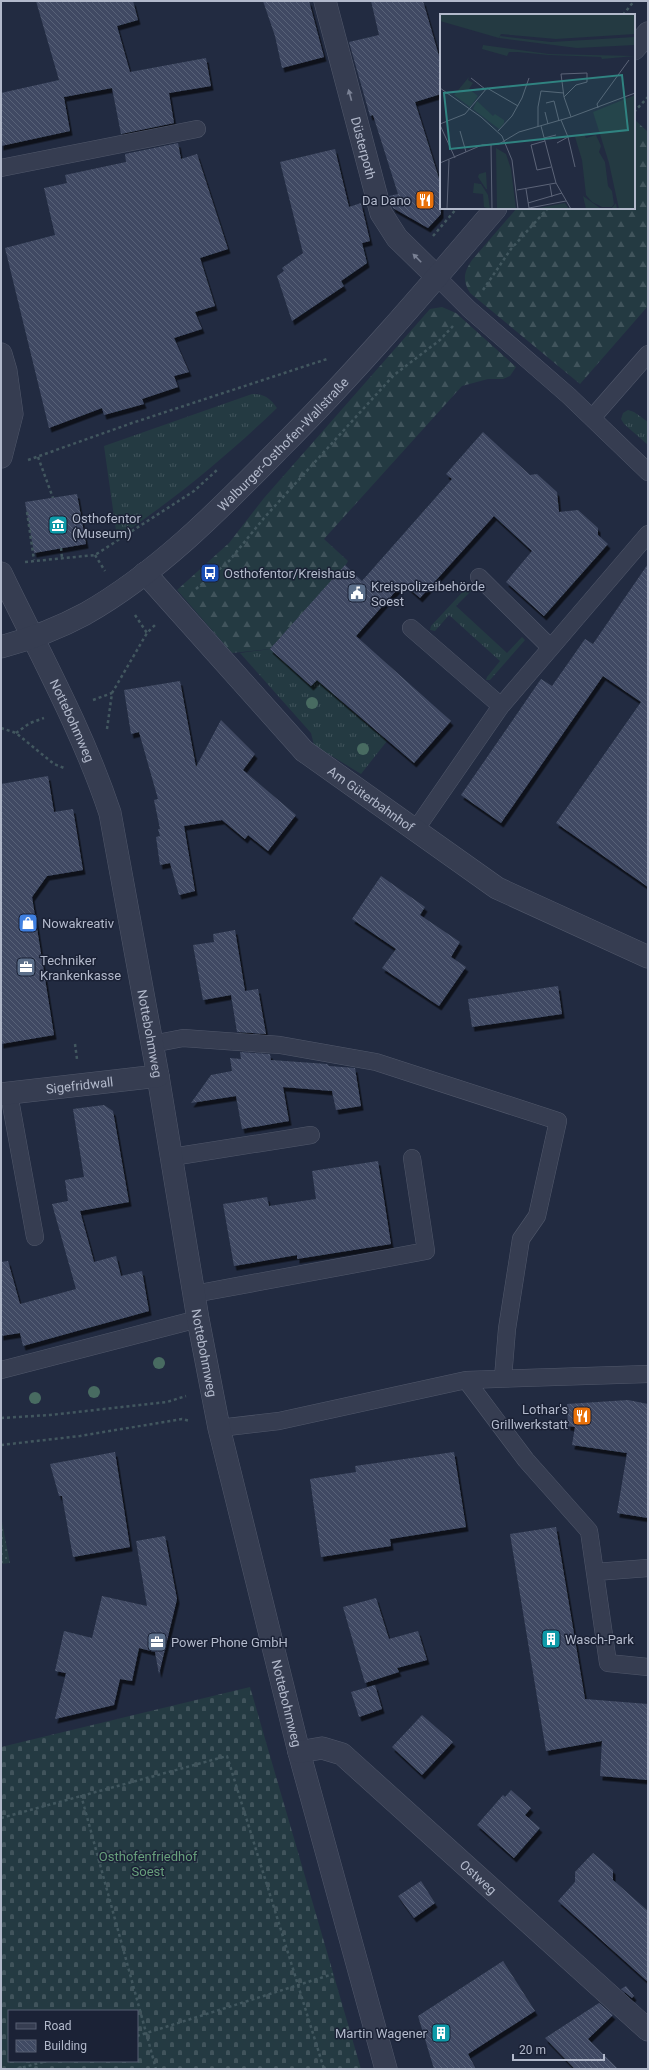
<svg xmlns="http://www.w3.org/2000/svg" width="649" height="2070" viewBox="0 0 649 2070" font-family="Roboto,sans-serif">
<defs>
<pattern id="grass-tufts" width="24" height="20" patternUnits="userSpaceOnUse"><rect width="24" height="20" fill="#243a42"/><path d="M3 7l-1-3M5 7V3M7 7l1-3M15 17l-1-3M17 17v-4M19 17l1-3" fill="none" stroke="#41545c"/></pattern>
<pattern id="forest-firs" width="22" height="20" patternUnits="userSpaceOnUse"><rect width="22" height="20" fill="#243a42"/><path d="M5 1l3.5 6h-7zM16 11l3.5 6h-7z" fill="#41545c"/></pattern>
<pattern id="cemetery-stones" width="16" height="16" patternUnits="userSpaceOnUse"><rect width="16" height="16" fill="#243a42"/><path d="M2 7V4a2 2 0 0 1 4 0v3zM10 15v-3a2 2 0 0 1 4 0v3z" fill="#41545c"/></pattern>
<pattern id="park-dots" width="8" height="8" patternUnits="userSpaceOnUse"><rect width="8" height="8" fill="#243a42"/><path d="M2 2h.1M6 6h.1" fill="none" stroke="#41545c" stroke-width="1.8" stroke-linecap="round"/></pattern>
<pattern id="building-back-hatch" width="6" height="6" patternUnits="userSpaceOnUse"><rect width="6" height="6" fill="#404a63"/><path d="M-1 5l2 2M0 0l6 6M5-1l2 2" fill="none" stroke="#596278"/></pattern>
<filter id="shadow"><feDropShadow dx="2.5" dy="4.5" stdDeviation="0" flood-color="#0009"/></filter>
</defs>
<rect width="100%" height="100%" fill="#222b41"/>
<path fill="url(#grass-tufts)" d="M252 394C264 394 270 398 277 408 227 456 175 499 117 538L104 446Z
M628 410 634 412 648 422V445L624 424 621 419 623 413Z
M469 585 471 586 472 590 456 606 507 653 522 637 525 640 490 680H486L487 677 500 661 449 615 435 631 430 630 431 626Z
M270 649 311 686 317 680 387 741 361 774 314 745 311 733 240 653Z"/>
<path fill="url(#forest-firs)" d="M634 119 648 132V306L580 384 470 293C462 280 464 272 472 260L517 208H634Z
M442 307 456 313 516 367 510 376 503 379H488L462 386 324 539 348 561 345 566 270 649 232 653 177 590 229 543 264 498 430 309Z"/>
<path fill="url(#cemetery-stones)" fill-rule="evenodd" d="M250 1687 361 2069H1V1747ZM9 2011H137V2061H9Z"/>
<path fill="url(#park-dots)" d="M1 1517 10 1563 1 1564Z"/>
<path fill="url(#building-back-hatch)" filter="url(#shadow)" d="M36 1H133L138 20 117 26 130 72 206 58 211 86 169 93 174 123 121 134 112 88 64 97 63 92 70 131 1 146V93L59 80Z
M263 1H309L324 57 282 68 275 36Z
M371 1H423L441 63V94L415 102 441 185V214L428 228 393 208 389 196 398 194 373 115 370 116 349 42 379 35Z
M178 143 181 159 197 154 228 249 200 258 215 306 195 312 202 329 174 338 189 372 174 376 178 387 142 399 144 404 104 415 102 408 49 428 5 248 55 235 44 188 67 183 65 175 126 162 125 154Z
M335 149 349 207 361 203 370 241 362 243 367 263 341 281 344 286 292 321 277 276 284 271 282 268 303 253 280 162Z
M483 432 530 475 537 474 557 492 559 512 578 510 598 528V535L608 544 544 616 506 582 532 551 494 516 420 598 403 583 386 602 356 636 451 721 414 763 317 680 311 686 270 649 345 565 362 581 452 479 446 474Z
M77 494 86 544 34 553 25 502Z
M648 564V887L556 823 641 702 603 676 501 823 461 795 541 679 552 686 585 639 593 644Z
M180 681 196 767 221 720 255 754 243 770 296 815 268 851 248 835 245 839 222 820 184 826 195 891 179 895 170 863 160 865 156 837 160 836 158 829H160L154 800 158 799 139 732 131 734 124 690Z
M48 776 54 812 73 809 83 870 47 876 32 897 54 1035 1 1044V784Z
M381 876 425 907 420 915 460 942 451 957 466 967 439 1006 382 968 396 949 352 919Z
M235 930 245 991 258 989 266 1034 237 1032 231 995 203 1000 193 945 214 942 213 934Z
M558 986 562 1014 472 1027 468 999Z
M240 1052 270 1054 271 1060 327 1064 329 1066 355 1068 361 1106 336 1110 332 1091 283 1087 289 1121 242 1129 236 1096 191 1103 211 1075 232 1071 230 1058 241 1059Z
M104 1105 113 1111 129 1202 80 1211 94 1262 116 1256 121 1276 142 1271 149 1311 23 1346 20 1333 1 1336V1262L8 1261 20 1304 76 1289 52 1204 68 1201 65 1180 84 1177 73 1109Z
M378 1161 391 1244 297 1259V1255L234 1266 223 1204 267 1197 269 1206 316 1199 312 1171Z
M628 1400 648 1404V1518L617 1513 627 1453 572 1445 575 1427 568 1426 567 1404Z
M115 1452 130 1547 73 1557 62 1496H59L50 1464Z
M454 1452 466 1527 390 1539 391 1546 321 1557 310 1479 356 1472 355 1466Z
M556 1527 585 1699 648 1704V1780L600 1776 602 1741 546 1751 510 1534Z
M165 1536 177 1599 159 1674 155 1652 139 1648 132 1681 120 1679 114 1705 55 1719 66 1673 55 1671 64 1631 92 1638 102 1596 147 1606 136 1541Z
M376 1598 389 1639 418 1631 427 1660 397 1668 399 1672 365 1683 343 1607Z
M375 1685 382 1709 359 1717 351 1692Z
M422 1715 453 1742 422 1775 392 1747Z
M511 1790 531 1808 525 1815 540 1828 514 1858 477 1825 503 1795 505 1797Z
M593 1853 613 1870V1880L648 1911V1982L558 1901 575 1882V1872Z
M421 1881 435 1903 414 1918 398 1896Z
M503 1961 535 2011 468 2054 476 2069H434L418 2016Z
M626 1986 634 1996 632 1998 621 1989Z
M599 2003 613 2015 588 2039 618 2069H575L545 2038Z"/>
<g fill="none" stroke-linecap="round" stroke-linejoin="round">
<g stroke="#51586b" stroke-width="18">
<path id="service" d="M1 168 197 129
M437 277 469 309 569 396 648 472
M592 418 648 354
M479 577 550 647
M411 628 501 706
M416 829 501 706 648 534
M152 1044 183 1038 280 1045 376 1062 558 1121 537 1216 521 1239 507 1329 503 1378
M9 1094 35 1237
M172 1157 311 1135
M194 1294 426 1251 412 1158
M1 1370 198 1319
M466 1380 526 1460 589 1531 608 1663 648 1667
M219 1428 279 1421 466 1380 648 1374
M595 1572 648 1568"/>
</g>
<g stroke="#51586b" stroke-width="23">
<g id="minor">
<path id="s1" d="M325 1 381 213 397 238 437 277"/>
<path d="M1 354 6 371 12 414 1 457"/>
<path id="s2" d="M1 573C39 652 82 729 110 813L158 1076 198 1319 219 1428 299 1752 386 2069"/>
<path id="s3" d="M145 573 304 751 497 888 648 957"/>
<path id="s4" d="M1 1094 158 1076"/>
<path id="s5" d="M299 1752 322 1748 342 1754 648 2030"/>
</g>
</g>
<g stroke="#51586b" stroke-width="23">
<g id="tertiary">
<path d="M634 49 648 33"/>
<path id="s6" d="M1 647C30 639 59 628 85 614 159 572 221 508 280 448 356 372 426 290 496 208"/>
</g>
</g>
<path stroke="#42575f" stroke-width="2.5" stroke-dasharray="3 3" stroke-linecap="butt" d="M623 15 634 1
M634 112 648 97
M433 236 457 208
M483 290 511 249 548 208
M38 457 53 498
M28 460 132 423 327 359
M27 512 34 560
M61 548 62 558
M95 555 105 571
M25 562 95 555 194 491 217 470
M196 589 229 561 264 518 394 375 440 340 453 326
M135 615 147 633
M93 700 112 693
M1 728 16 733 54 764 64 768
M107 729 112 693 147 633 156 624
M16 733 30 723 44 718
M75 1044 77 1059
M1 1418 50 1415 167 1402 186 1396
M1 1445 80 1436 182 1419 190 1421
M81 1795 156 2069
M1 1818 227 1756 324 2069
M137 2036 333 1974
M17 2069 47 2061"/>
<use href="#service" stroke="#363d51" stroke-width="17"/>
<use href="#minor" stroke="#363d51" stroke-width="22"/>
<use href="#tertiary" stroke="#363d51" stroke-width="22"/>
</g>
<g fill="#486b61">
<circle cx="312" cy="703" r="6"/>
<circle cx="363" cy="749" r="6"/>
<circle cx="159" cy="1363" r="6"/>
<circle cx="94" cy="1392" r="6"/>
<circle cx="35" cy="1398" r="6"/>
</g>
<defs><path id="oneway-solid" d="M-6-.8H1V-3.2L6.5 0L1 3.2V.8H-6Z"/></defs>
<g fill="#7a8194">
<use href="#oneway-solid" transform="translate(350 95) rotate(-105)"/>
<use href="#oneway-solid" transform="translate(417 258) rotate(-135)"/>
</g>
<defs>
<g id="restaurant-square" transform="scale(1)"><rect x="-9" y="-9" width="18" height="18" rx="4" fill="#e8710a" stroke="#1b2236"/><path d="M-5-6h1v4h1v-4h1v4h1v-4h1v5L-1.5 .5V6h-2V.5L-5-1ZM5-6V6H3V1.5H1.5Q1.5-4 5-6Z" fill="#fff"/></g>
<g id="museum-square" transform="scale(1)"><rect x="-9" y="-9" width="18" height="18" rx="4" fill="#0f9aa8" stroke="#1b2236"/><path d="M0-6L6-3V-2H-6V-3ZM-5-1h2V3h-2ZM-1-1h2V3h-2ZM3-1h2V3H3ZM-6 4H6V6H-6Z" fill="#fff"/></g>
<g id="bus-square" transform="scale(1)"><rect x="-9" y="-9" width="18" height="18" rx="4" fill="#1a4fb4" stroke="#1b2236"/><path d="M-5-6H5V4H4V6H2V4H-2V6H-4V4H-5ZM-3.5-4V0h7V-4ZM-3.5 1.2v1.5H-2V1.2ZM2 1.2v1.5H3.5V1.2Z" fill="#fff"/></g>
<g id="civic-square" transform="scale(1)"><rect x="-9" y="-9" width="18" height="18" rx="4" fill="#5c6f8a" stroke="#1b2236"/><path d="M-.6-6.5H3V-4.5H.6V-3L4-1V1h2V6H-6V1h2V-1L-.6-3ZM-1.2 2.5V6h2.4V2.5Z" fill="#fff"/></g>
<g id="shop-square" transform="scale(1)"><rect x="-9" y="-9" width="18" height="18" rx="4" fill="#3f7fe0" stroke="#1b2236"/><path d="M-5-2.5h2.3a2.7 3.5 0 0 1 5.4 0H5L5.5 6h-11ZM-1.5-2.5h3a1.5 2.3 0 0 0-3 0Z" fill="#fff"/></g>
<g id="office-square" transform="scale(1)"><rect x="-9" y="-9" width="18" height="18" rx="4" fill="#5c6f8a" stroke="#1b2236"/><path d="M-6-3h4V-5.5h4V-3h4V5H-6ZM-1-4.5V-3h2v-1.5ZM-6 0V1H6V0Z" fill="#fff"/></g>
<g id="building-square" transform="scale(1)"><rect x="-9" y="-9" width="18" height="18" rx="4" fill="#0f9aa8" stroke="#1b2236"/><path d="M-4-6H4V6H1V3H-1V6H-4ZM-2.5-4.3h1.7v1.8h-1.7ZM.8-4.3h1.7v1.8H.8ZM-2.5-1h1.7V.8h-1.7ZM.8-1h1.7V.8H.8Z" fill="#fff"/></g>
</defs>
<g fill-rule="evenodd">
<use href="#restaurant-square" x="425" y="200"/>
<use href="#museum-square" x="58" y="525"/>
<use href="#bus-square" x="210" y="573"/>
<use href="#civic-square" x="357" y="593"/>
<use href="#shop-square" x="28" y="923"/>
<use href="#office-square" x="26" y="967"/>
<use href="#restaurant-square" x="582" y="1416"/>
<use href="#building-square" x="551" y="1639"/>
<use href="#office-square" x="157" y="1642"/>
<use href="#building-square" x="441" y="2033"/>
</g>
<g text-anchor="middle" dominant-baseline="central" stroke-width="3" stroke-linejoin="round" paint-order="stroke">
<g font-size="13" fill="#b2b9cb" stroke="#1b2236">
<text stroke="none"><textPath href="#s1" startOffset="152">Düsterpoth</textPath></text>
<text stroke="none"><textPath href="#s6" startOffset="352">Walburger-Osthofen-Wallstraße</textPath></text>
<text stroke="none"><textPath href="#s2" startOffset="164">Nottebohmweg</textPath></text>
<text stroke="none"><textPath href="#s3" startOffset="321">Am Güterbahnhof</textPath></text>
<text stroke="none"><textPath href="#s2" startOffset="488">Nottebohmweg</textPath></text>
<text stroke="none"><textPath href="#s4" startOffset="79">Sigefridwall</textPath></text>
<text stroke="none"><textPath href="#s2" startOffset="812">Nottebohmweg</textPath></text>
<text stroke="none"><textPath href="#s2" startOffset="1172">Nottebohmweg</textPath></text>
<text stroke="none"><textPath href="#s5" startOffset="228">Ostweg</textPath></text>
</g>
<g font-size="13" fill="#b2b9cb" stroke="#1b2236" text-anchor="start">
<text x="411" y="200" text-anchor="end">Da Dano</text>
<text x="72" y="518">Osthofentor<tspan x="72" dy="15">(Museum)</tspan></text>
<text x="224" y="573">Osthofentor/Kreishaus</text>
<text x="371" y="586">Kreispolizeibehörde<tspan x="371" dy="15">Soest</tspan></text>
<text x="42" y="923">Nowakreativ</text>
<text x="40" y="960">Techniker<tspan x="40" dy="15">Krankenkasse</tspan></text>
<text x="568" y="1409" text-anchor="end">Lothar's<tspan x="568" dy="15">Grillwerkstatt</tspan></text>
<text x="565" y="1639">Wasch-Park</text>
<text x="171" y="1642">Power Phone GmbH</text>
<text x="427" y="2033" text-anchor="end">Martin Wagener</text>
</g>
<g font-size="13" fill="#679f7b" stroke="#1b2236">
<text x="148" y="1856">Osthofenfriedhof<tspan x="148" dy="15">Soest</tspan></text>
</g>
</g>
<g transform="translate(440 14)">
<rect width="195" height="195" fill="#222b41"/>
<path d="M60 22 111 28 195 23V31L137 34 59 24ZM43 31 109 40 195 42 162 45 161 43 109 41 77 38H69L67 42 42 35ZM46 158 47 175H46L38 163 39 160ZM34 169 41 170 48 181 50 195 44 193 43 180 33 179Z" fill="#243a42"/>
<path d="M0 0H195V20L116 25 61 20 59 24 0 7ZM29 63 28 66 33 69 29 75 38 82 30 93 14 81ZM37 87 53 102 55 100 64 106V109L59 115 33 95ZM143 182 160 194 171 195 176 189 177 195H146ZM125 189 129 195H94Z" fill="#243a42"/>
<path d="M195 81V195H179L169 149 153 98Z" fill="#243a42"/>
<path d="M144 120 146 124 156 121 161 132 159 138 165 148 168 172 172 177 174 190 172 193H162L152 188 146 181 142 146 135 123ZM56 134 66 140 71 155 76 195H57Z" fill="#243a42"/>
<path fill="none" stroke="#5c6478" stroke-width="1" d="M31 64 45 75M0 74 41 103 62 122 72 146 78 195M124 83 136 71 147 68V59L121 60 124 83 131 103M106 89 114 87 119 107M158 94 157 90 189 46M105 98 108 110M0 110 25 100 47 74 78 92M0 111 15 144M101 112 116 169 131 195M98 113V93L101 77 124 79M20 117 26 138M58 117 72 102 82 84 89 64M128 123 135 153M104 124 116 121M105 127 91 131 97 156 111 153M117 129 128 123 121 106M51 131 52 195M0 149 42 131 59 130 79 118 131 103 195 79M110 171 112 183M86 175 89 194 126 187M77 176 116 169M88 189 122 179M7 195 9 146"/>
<path fill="#308381" fill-opacity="0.15" stroke="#308381" stroke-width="2" d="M182 61 188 116 10 135 4 79Z"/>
<rect width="195" height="195" fill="none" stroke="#b2b9cb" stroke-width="2"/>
</g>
<rect width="649" height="2070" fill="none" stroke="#b2b9cb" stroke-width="4"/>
<rect x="8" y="2010" width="130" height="52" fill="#1b2236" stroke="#575e72"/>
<rect x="16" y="2023" width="20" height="6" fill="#363d51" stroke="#575e72"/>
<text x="44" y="2030" font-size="12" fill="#b2b9cb">Road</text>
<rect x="16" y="2040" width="20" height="12" fill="url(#building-back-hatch)" stroke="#575e72"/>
<text x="44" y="2050" font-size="12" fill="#b2b9cb">Building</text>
<path d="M513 2054v6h91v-6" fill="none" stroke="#b2b9cb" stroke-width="2"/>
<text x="519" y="2054" font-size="12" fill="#b2b9cb" stroke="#1b2236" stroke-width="3" paint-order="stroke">20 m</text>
</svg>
